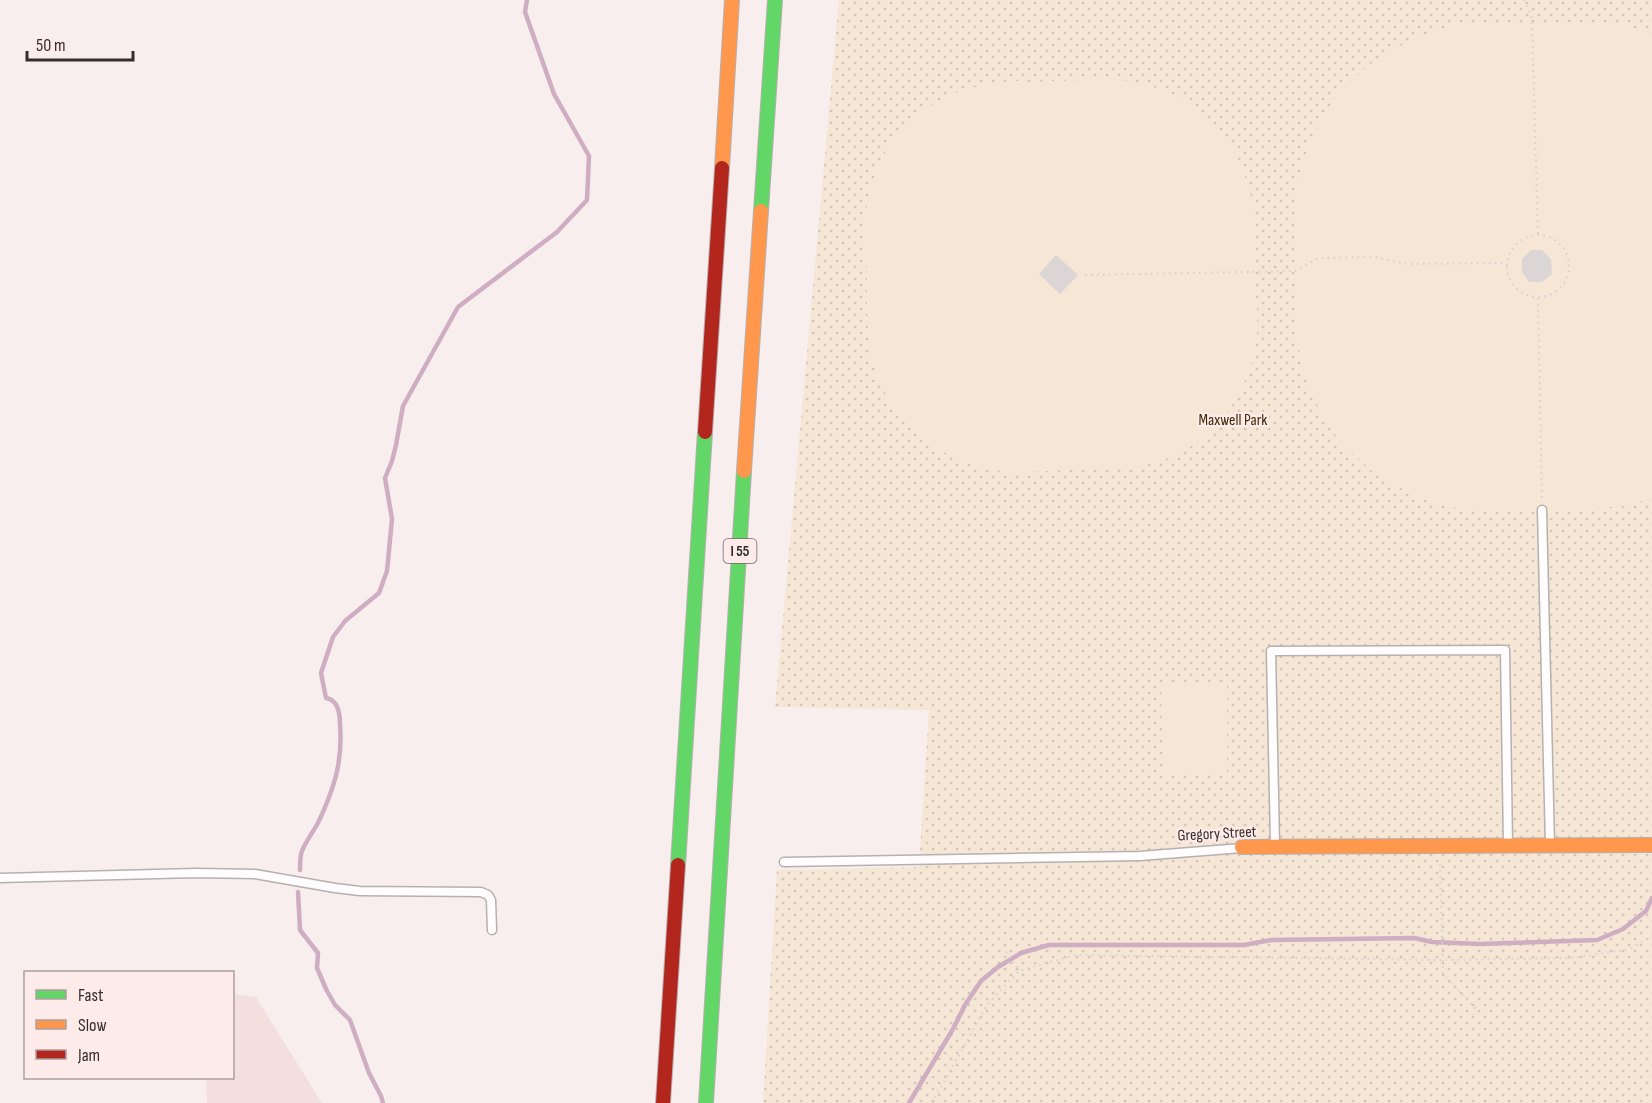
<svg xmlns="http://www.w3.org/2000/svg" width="1652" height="1103" viewBox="0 0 1652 1103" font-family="'Sofia Sans Condensed',sans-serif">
<defs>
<pattern id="park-dots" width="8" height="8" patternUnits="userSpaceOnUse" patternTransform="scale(1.5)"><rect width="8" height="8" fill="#f5e6d5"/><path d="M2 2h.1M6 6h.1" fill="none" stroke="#d3c6b7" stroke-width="1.8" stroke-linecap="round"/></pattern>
</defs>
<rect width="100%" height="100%" fill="#f8eeee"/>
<path fill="#f3e0de" d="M233 994 256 997 322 1103H207L206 1078H232Z"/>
<path fill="url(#park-dots)" d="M839 0H1652V1103H763L777 870 919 867 929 710 775 707Z"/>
<path fill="#f5e6d5" d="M1566 22 1616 23 1652 33V498L1626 506 1552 511 1457 508 1418 498 1374 473 1339 441 1320 411 1304 374 1297 340 1294 237 1295 198 1302 164 1317 127 1336 96 1370 64 1413 38 1452 26Z
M1088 78C1171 77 1234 116 1252 201 1257 225 1255 252 1255 276 1256 296 1259 325 1256 344 1249 387 1223 428 1185 450 1150 471 1109 469 1070 470 1051 471 1032 472 1013 472 950 469 891 427 874 365 866 338 867 306 867 278 866 250 862 219 870 191 889 117 952 81 1025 81V82L1087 80Z
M1161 682H1227V772L1163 773Z"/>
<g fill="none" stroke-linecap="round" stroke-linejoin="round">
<path stroke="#cfadc3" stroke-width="4.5" d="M300 870C300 864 300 856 302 851 306 841 313 832 318 823 334 789 343 762 340 724 340 713 338 700 326 698L321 673 333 637 345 621 379 593 387 571 392 519 385 478 392 461 396 445 403 406 458 307 557 232 587 200 589 156 554 94 525 12 527 0
M298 892 300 930 318 953 317 968 326 989 335 1005 350 1020 369 1073 381 1096 383 1103
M909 1103 953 1029 965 1005 981 981 998 967 1021 953 1049 945H1244L1271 940 1414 938 1432 942 1480 944 1597 940 1623 929 1646 911 1652 898"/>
</g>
<path fill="#dcd5d6" d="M1531 250H1542L1551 259 1552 274 1542 282H1529L1522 272V259Z
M1056 255 1078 275 1060 294 1039 274Z"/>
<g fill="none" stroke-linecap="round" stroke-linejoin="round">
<g stroke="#b7b0b0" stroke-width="11">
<path id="lane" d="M1542 510 1550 845
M1275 844 1271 651 1505 650 1508 845
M784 862 1140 856 1242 848
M0 878 196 873 255 874 335 888 360 891 481 892 488 895 491 900 492 930"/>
</g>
<g stroke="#b7b0b0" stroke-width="16">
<path id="fast" d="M761 211 775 0
M678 865 705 432
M706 1103 744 471"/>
</g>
<g stroke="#b7b0b0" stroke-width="16">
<path id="slow" d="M722 168 732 0
M744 471 761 211
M1242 847 1652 845"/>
</g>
<g stroke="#b7b0b0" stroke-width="16">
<path id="jam" d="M705 432 722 168
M663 1103 678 865"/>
</g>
<path stroke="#d4d1d0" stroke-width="2" stroke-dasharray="1.5 4.5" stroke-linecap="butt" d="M1524 0 1531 15 1532 23 1538 235
M1507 266a31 31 0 1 1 62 0a31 31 0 1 1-62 0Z
M1085 275 1295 271 1319 258 1374 257 1407 264 1507 263
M1538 298 1542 501
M1440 864 1443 974 1477 1010
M1006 952 1020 971
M932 1103 987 1005 1019 971 1075 955 1442 960 1571 958 1630 949 1652 936"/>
<use href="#lane" stroke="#fefcfc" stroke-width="8"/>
<use href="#fast" stroke="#63d668" stroke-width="14"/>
<use href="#slow" stroke="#ff974d" stroke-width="14"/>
<use href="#jam" stroke="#b3261e" stroke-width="14"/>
</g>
<g text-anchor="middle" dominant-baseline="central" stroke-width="4.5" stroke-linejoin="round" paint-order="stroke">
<rect fill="#fdebe9" stroke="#706665" stroke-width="1.5" x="723.5" y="539" width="33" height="24" rx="4.5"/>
<g font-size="15" font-weight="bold" fill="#342d2c">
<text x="740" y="551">I 55</text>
</g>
<g font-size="16" fill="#3d2802" stroke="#fdebe9">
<text x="1233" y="420">Maxwell Park</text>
</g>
<g font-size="16" fill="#342d2c" stroke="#fdebe9">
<text transform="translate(1217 834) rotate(-3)">Gregory Street</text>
</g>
</g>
<rect x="24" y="971" width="210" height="108" fill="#fdebe9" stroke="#ad9f9d" stroke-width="1.5"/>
<rect x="36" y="990" width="30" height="9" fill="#63d668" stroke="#ad9f9d" stroke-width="1.5"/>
<text x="78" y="1001" font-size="18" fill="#342d2c">Fast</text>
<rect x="36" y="1020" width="30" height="9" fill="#ff974d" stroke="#ad9f9d" stroke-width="1.5"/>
<text x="78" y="1031" font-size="18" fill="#342d2c">Slow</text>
<rect x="36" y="1050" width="30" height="9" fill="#b3261e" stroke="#ad9f9d" stroke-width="1.5"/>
<text x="78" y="1061" font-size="18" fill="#342d2c">Jam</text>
<path d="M27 51v9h106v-9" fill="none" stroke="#342d2c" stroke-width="3"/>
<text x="36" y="51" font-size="18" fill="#342d2c" stroke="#fdebe9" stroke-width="4.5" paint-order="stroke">50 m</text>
</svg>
